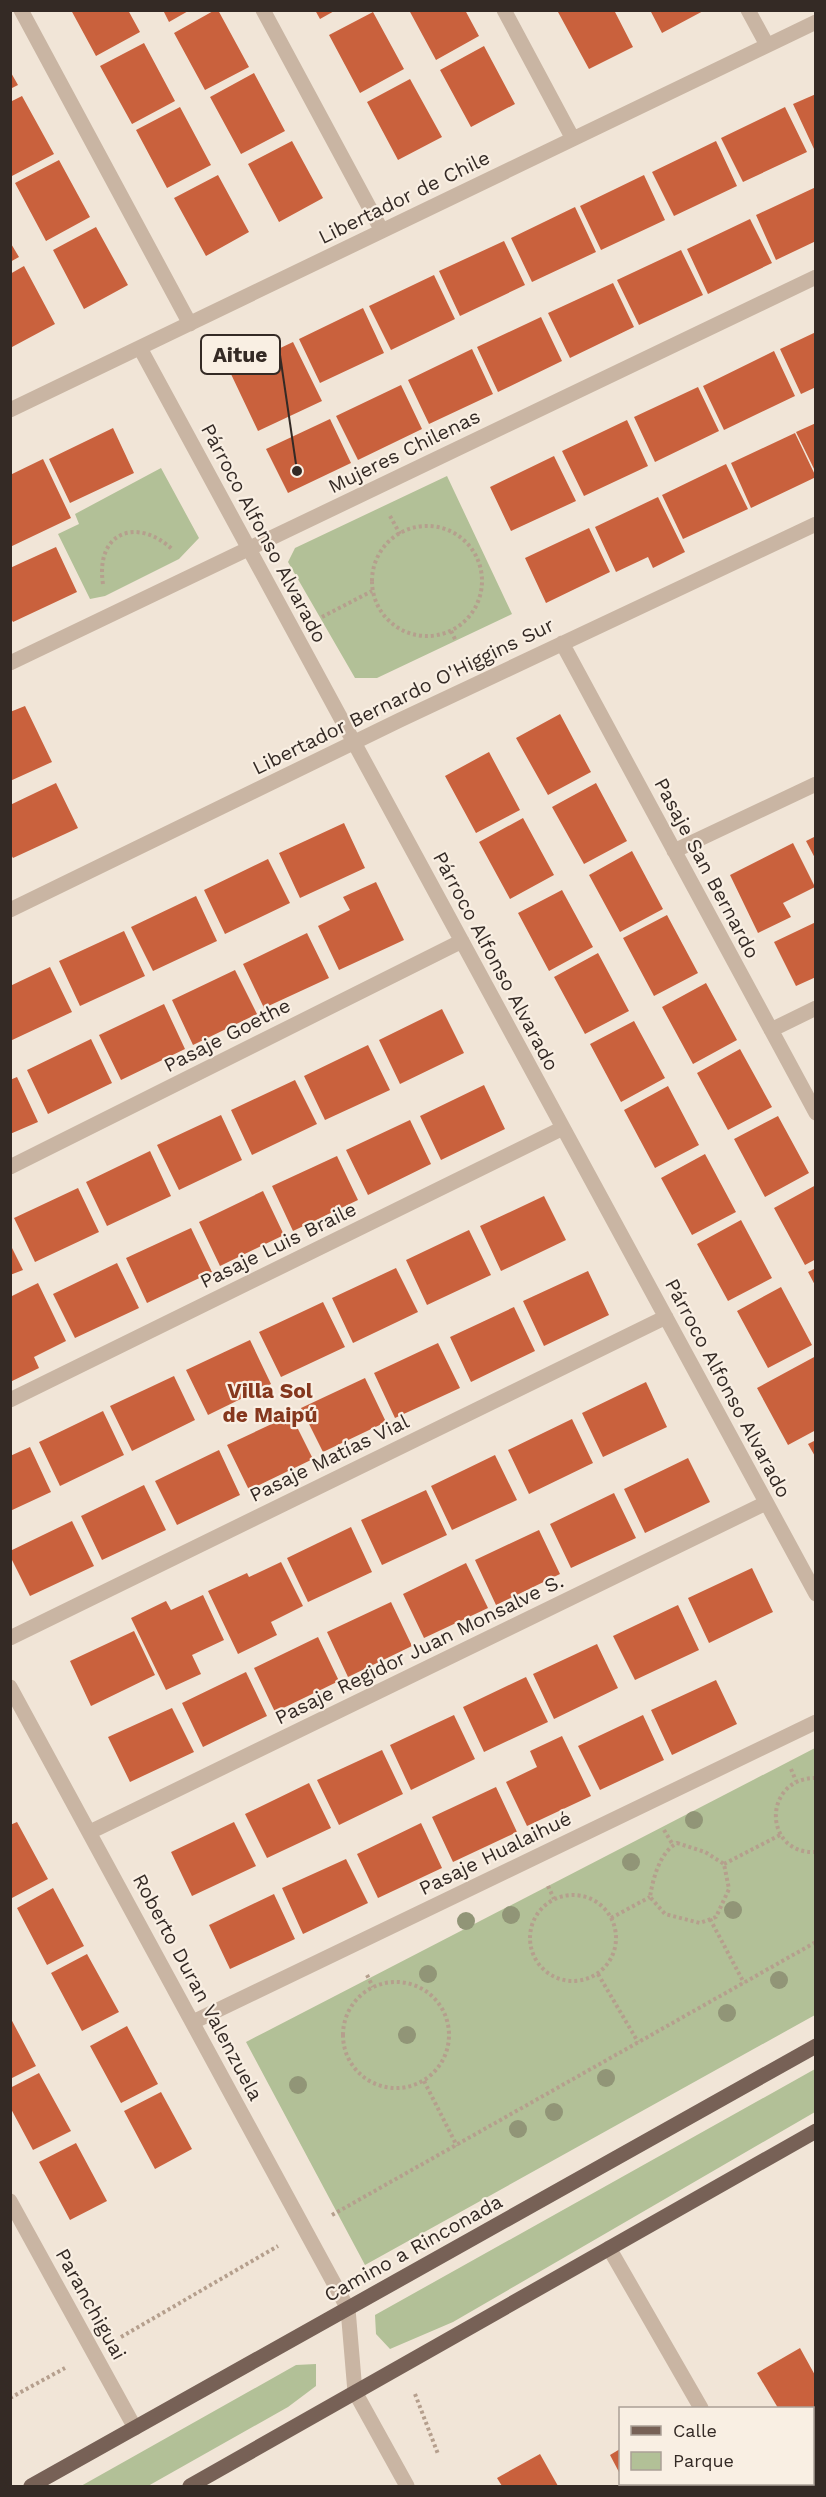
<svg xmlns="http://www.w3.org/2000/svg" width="826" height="2497" viewBox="0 0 826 2497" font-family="'Work Sans',sans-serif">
<rect width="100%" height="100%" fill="#f1e5d7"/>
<path fill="#b2c097" d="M161 468 199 538 179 559 105 596 90 599 58 534 79 524 75 514Z
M447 476 512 614 377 678H355L288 562 295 548Z
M815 1748V2015L365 2265 246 2042Z
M815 2069V2112L453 2322 390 2349 376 2334 375 2315Z
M316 2364V2386L288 2407 148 2486H81L296 2365Z"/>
<path fill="#c9613d" d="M71 10H128L140 32 96 56Z
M163 10H190L169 22Z
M215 10H218L249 67 205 90 174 33Z
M315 10H336L320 19Z
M409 10H465L479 36 436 60Z
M561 10H614L633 47 589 69 558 12Z
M650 10H705L662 33Z
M373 12 404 69 360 93 329 35Z
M144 43 175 101 132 124 100 66Z
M484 46 515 104 471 127 440 70Z
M10 71 18 85 10 89Z
M254 73 285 131 241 154 210 97Z
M410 79 442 137 398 160 367 102Z
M816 94V149H814L793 104Z
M22 96 54 154 10 177V102Z
M180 107 211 165 167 188 136 130Z
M785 107 807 152 743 182 721 138Z
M292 141 323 198 279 222 248 164Z
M716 141 737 186 674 216 652 172Z
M59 160 90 217 46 241 15 183Z
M218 175 249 232 206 256 174 198Z
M644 175 665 220 601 250 580 206Z
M816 187V241L776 260 756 215Z
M575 207 596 252 532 282 511 238Z
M750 219 772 263 708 294 687 249Z
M96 227 128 285 84 309 53 250Z
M504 241 525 285 460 316 439 271Z
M10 242 19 257 10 262Z
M681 250 703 295 639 325 617 280Z
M24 266 55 324 12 347 10 274Z
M434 275 455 319 391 350 369 306Z
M613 283 634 327 570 358 548 313Z
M363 308 384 353 320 383 299 339Z
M541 317 562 361 498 392 477 347Z
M816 332V387L801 394 780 349Z
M293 342 322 401 258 431 230 372Z
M472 349 493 394 429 424 408 380Z
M774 351 795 396 724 430 703 386Z
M401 385 422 429 358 460 336 416Z
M698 387 719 431 655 462 634 417Z
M330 419 351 463 288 493 266 449Z
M627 420 648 466 584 496 562 451Z
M816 423V473L796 432Z
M113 428 134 473 70 503 49 459Z
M795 433 816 477 751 508 731 463Z
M554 456 576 501 511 531 490 487Z
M43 459 71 518 10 547V475Z
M726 464 748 509 683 539 662 495Z
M658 497 685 552 653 568 648 557 616 572 595 527Z
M589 528 610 572 546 603 525 558Z
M56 547 77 592 13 622 10 617V568Z
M25 706 52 762 10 781V712Z
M560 714 591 772 548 795 516 738Z
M489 752 520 810 476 833 445 776Z
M56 783 78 828 13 858 10 853V805Z
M596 783 627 841 584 864 552 807Z
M523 818 554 875 510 899 479 842Z
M344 823 365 868 300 898 279 853Z
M816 836V860L806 841Z
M793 843 815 887 783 903 791 917 758 933 730 875Z
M632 851 663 909 620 932 589 875Z
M268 859 290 903 225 934 204 890Z
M376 882 404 940 339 970 318 926 350 910 343 897Z
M562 890 593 947 549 971 518 913Z
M196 896 217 941 153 971 131 927Z
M667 915 698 973 654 996 623 938Z
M816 922V977L796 986 774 942Z
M124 931 145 976 80 1006 59 961Z
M307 933 329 978 264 1008 243 964Z
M598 953 629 1011 585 1034 554 977Z
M50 967 72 1012 10 1041V986Z
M235 970 257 1014 193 1045 172 1000Z
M706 983 737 1040 693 1064 662 1007Z
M164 1004 185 1049 121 1080 99 1035Z
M442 1009 464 1053 400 1084 379 1040Z
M634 1021 665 1078 621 1102 590 1044Z
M91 1039 112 1083 48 1114 27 1070Z
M368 1045 390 1090 325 1120 304 1076Z
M740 1049 772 1107 728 1130 697 1073Z
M17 1077 38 1122 10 1134V1080Z
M295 1080 317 1124 252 1155 231 1110Z
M484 1085 505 1129 441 1160 420 1116Z
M668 1086 699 1145 655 1168 624 1110Z
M221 1115 242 1160 179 1190 157 1145Z
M778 1116 809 1173 765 1197 734 1139Z
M410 1120 431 1164 368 1195 346 1150Z
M150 1151 171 1196 107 1226 86 1182Z
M705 1154 736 1212 692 1235 661 1178Z
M337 1156 358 1200 293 1231 272 1186Z
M816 1185V1259L805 1265 774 1208Z
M78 1188 99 1232 35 1262 14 1218Z
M263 1191 284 1235 220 1266 199 1222Z
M544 1196 566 1240 501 1271 480 1226Z
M741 1220 772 1278 728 1301 697 1244Z
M191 1228 212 1272 147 1303 126 1258Z
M469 1230 491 1275 427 1305 406 1260Z
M10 1244 23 1270 10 1275Z
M117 1263 139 1308 75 1338 53 1294Z
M396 1268 418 1312 353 1343 332 1298Z
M816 1268V1287L808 1272Z
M588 1271 609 1315 544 1346 523 1301Z
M38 1283 66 1341 34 1357 39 1368 10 1382V1297Z
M781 1287 812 1345 768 1368 737 1311Z
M323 1302 345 1347 281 1377 259 1332Z
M514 1307 535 1351 471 1382 450 1337Z
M250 1340 271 1384 208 1415 186 1370Z
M438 1343 460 1388 395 1418 374 1373Z
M816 1356V1430L788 1445 757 1388Z
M174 1376 195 1420 132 1451 110 1406Z
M365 1378 386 1422 323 1452 301 1408Z
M646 1382 667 1427 603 1457 582 1413Z
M103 1411 124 1455 60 1486 39 1442Z
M291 1415 313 1459 249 1490 227 1445Z
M572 1419 593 1463 529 1494 508 1450Z
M816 1440V1458L808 1444Z
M30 1447 51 1492 10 1511V1456Z
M219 1450 240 1495 177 1525 155 1481Z
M495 1455 517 1500 452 1530 431 1486Z
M688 1458 710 1502 645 1533 624 1489Z
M144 1485 166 1530 102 1560 81 1516Z
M426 1490 447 1535 382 1565 361 1520Z
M614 1493 636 1538 571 1568 550 1524Z
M72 1521 94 1566 30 1596 10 1556V1551Z
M351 1527 372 1572 308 1602 287 1558Z
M539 1530 560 1574 496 1605 475 1560Z
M281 1562 303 1606 271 1622 277 1635 238 1654 208 1591 247 1573 249 1577Z
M466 1563 488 1608 424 1638 403 1594Z
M752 1568 773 1612 709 1643 688 1598Z
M203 1595 224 1640 192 1655 201 1674 166 1690 131 1618 166 1601 171 1610Z
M391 1602 412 1646 348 1677 327 1632Z
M678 1605 699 1650 635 1680 613 1636Z
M134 1631 155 1675 91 1706 70 1661Z
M318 1637 339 1681 275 1712 254 1668Z
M597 1644 618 1688 554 1719 533 1674Z
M246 1672 267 1716 203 1747 182 1703Z
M526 1677 548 1722 484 1752 463 1707Z
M716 1680 737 1724 672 1755 651 1710Z
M172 1708 194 1752 130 1782 108 1737Z
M454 1715 475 1759 411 1790 390 1745Z
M643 1715 664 1760 600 1790 578 1746Z
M562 1736 591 1796 527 1826 506 1782 537 1767 530 1751Z
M382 1750 403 1794 339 1825 317 1780Z
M309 1783 331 1828 267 1858 245 1814Z
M496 1787 517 1832 453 1862 432 1817Z
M17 1822 48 1879 10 1899V1825Z
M234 1822 256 1866 192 1896 171 1852Z
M421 1823 442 1868 378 1898 357 1854Z
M346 1859 368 1903 303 1934 282 1888Z
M53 1888 84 1946 47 1965 17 1908Z
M274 1894 295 1939 230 1969 209 1925Z
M87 1954 119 2012 82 2031 51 1973Z
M10 2017 36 2066 10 2079Z
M127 2026 158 2084 121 2103 90 2046Z
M39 2073 71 2131 33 2150 10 2107V2088Z
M161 2092 192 2149 155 2169 124 2111Z
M76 2143 107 2201 70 2220 39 2162Z
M800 2348 816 2377V2475L813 2470V2409L778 2408 757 2373Z
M620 2449V2474L610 2455Z
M540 2454 558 2486H502L497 2478Z
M626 2484H682L683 2486H628Z"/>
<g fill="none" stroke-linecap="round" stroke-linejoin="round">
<path stroke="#b59f8d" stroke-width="4" stroke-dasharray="3 3" stroke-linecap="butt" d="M390 516 400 534
M372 581a55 55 0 1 1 110 0a55 55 0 1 1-110 0Z
M103 584C95 532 137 516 173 550
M322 617 372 591
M451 631 456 641
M791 1769 796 1781
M816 1778C762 1778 763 1855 816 1852
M664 1830 673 1845
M677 1843 705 1852 724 1864 729 1889 716 1917 700 1923 665 1914 650 1897C653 1878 660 1852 677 1843Z
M724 1864 780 1835
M548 1886 554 1899
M530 1938a43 43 0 1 1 86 0a43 43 0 1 1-86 0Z
M611 1918 650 1897
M710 1919 744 1983
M598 1974 638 2042
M367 1975 373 1987
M343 2035a53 53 0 1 1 106 0a53 53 0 1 1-106 0Z
M424 2081 457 2146
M332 2215 816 1942
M121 2337 278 2246
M415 2394 438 2454
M10 2398 65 2368"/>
<path stroke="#c9b5a3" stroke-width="15" d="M21 10 190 324
M263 10 382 231
M504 10 573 139
M748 10 767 45
M140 348 816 1594
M10 410 816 22
M562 643 816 1113
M10 663 816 277
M674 851 816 784
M10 910 400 720 816 524
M771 1030 816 1008
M10 1167 462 941
M10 1400 563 1128
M10 1638 666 1317
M10 1687 348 2309 355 2392 407 2486
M90 1832 766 1503
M193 2022 816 1722
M10 2201 135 2428
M609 2248 701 2408
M744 2484 745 2486"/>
<path stroke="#776156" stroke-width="15" d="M31 2486 816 2046
M190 2486 816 2131"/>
</g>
<g fill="#919577">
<circle cx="694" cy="1820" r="9"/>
<circle cx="631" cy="1862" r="9"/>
<circle cx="733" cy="1910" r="9"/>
<circle cx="511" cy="1915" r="9"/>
<circle cx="466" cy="1921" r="9"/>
<circle cx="428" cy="1974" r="9"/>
<circle cx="779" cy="1980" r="9"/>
<circle cx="727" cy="2013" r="9"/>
<circle cx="407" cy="2035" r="9"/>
<circle cx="606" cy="2078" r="9"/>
<circle cx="298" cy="2085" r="9"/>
<circle cx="554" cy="2112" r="9"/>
<circle cx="518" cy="2129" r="9"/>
</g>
<g text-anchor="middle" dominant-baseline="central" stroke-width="4.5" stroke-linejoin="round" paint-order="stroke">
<g font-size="20" fill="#342a25" stroke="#f9efe3">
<text transform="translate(404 197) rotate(-26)">Libertador de Chile</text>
<text transform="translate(404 451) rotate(-26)">Mujeres Chilenas</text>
<text transform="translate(264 533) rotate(62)">Párroco Alfonso Alvarado</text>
<text transform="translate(403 696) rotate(-26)">Libertador Bernardo O'Higgins Sur</text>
<text transform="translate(707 868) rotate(62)">Pasaje San Bernardo</text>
<text transform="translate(496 961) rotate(62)">Párroco Alfonso Alvarado</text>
<text transform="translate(227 1035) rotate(-27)">Pasaje Goethe</text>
<text transform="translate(278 1245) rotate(-26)">Pasaje Luis Braile</text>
<text transform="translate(728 1388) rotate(62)">Párroco Alfonso Alvarado</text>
<text transform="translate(329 1458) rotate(-26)">Pasaje Matías Vial</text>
<text transform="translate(419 1649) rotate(-26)">Pasaje Regidor Juan Monsalve S.</text>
<text transform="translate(495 1853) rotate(-26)">Pasaje Hualaihué</text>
<text transform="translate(198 1987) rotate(62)">Roberto Duran Valenzuela</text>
<text transform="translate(413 2248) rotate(-29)">Camino a Rinconada</text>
<text transform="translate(91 2304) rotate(61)">Paranchiguai</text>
</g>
<g font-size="21" font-weight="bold" fill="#85371d" stroke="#f9efe3">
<text x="270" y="1390">Villa Sol<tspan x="270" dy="24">de Maipú</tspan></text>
</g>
</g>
<path fill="none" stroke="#342a25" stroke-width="2" d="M297 471L280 355"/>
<circle fill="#342a25" stroke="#f9efe3" stroke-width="2" cx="297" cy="471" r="6"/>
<rect fill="#f9efe3" stroke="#342a25" stroke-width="2" x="201" y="335" width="79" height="39" rx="6"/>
<g font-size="21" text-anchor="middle" font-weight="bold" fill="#342a25">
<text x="240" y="362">Aitue</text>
</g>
<rect width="826" height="2497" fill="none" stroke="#342a25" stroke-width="24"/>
<rect x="619" y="2407" width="195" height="78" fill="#f9efe3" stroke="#aaa097" stroke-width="1.5"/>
<rect x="631" y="2426" width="30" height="9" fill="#776156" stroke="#aaa097" stroke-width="1.5"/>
<text x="673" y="2437" font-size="18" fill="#342a25">Calle</text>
<rect x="631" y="2452" width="30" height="18" fill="#b2c097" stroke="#aaa097" stroke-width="1.5"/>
<text x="673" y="2467" font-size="18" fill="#342a25">Parque</text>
</svg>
